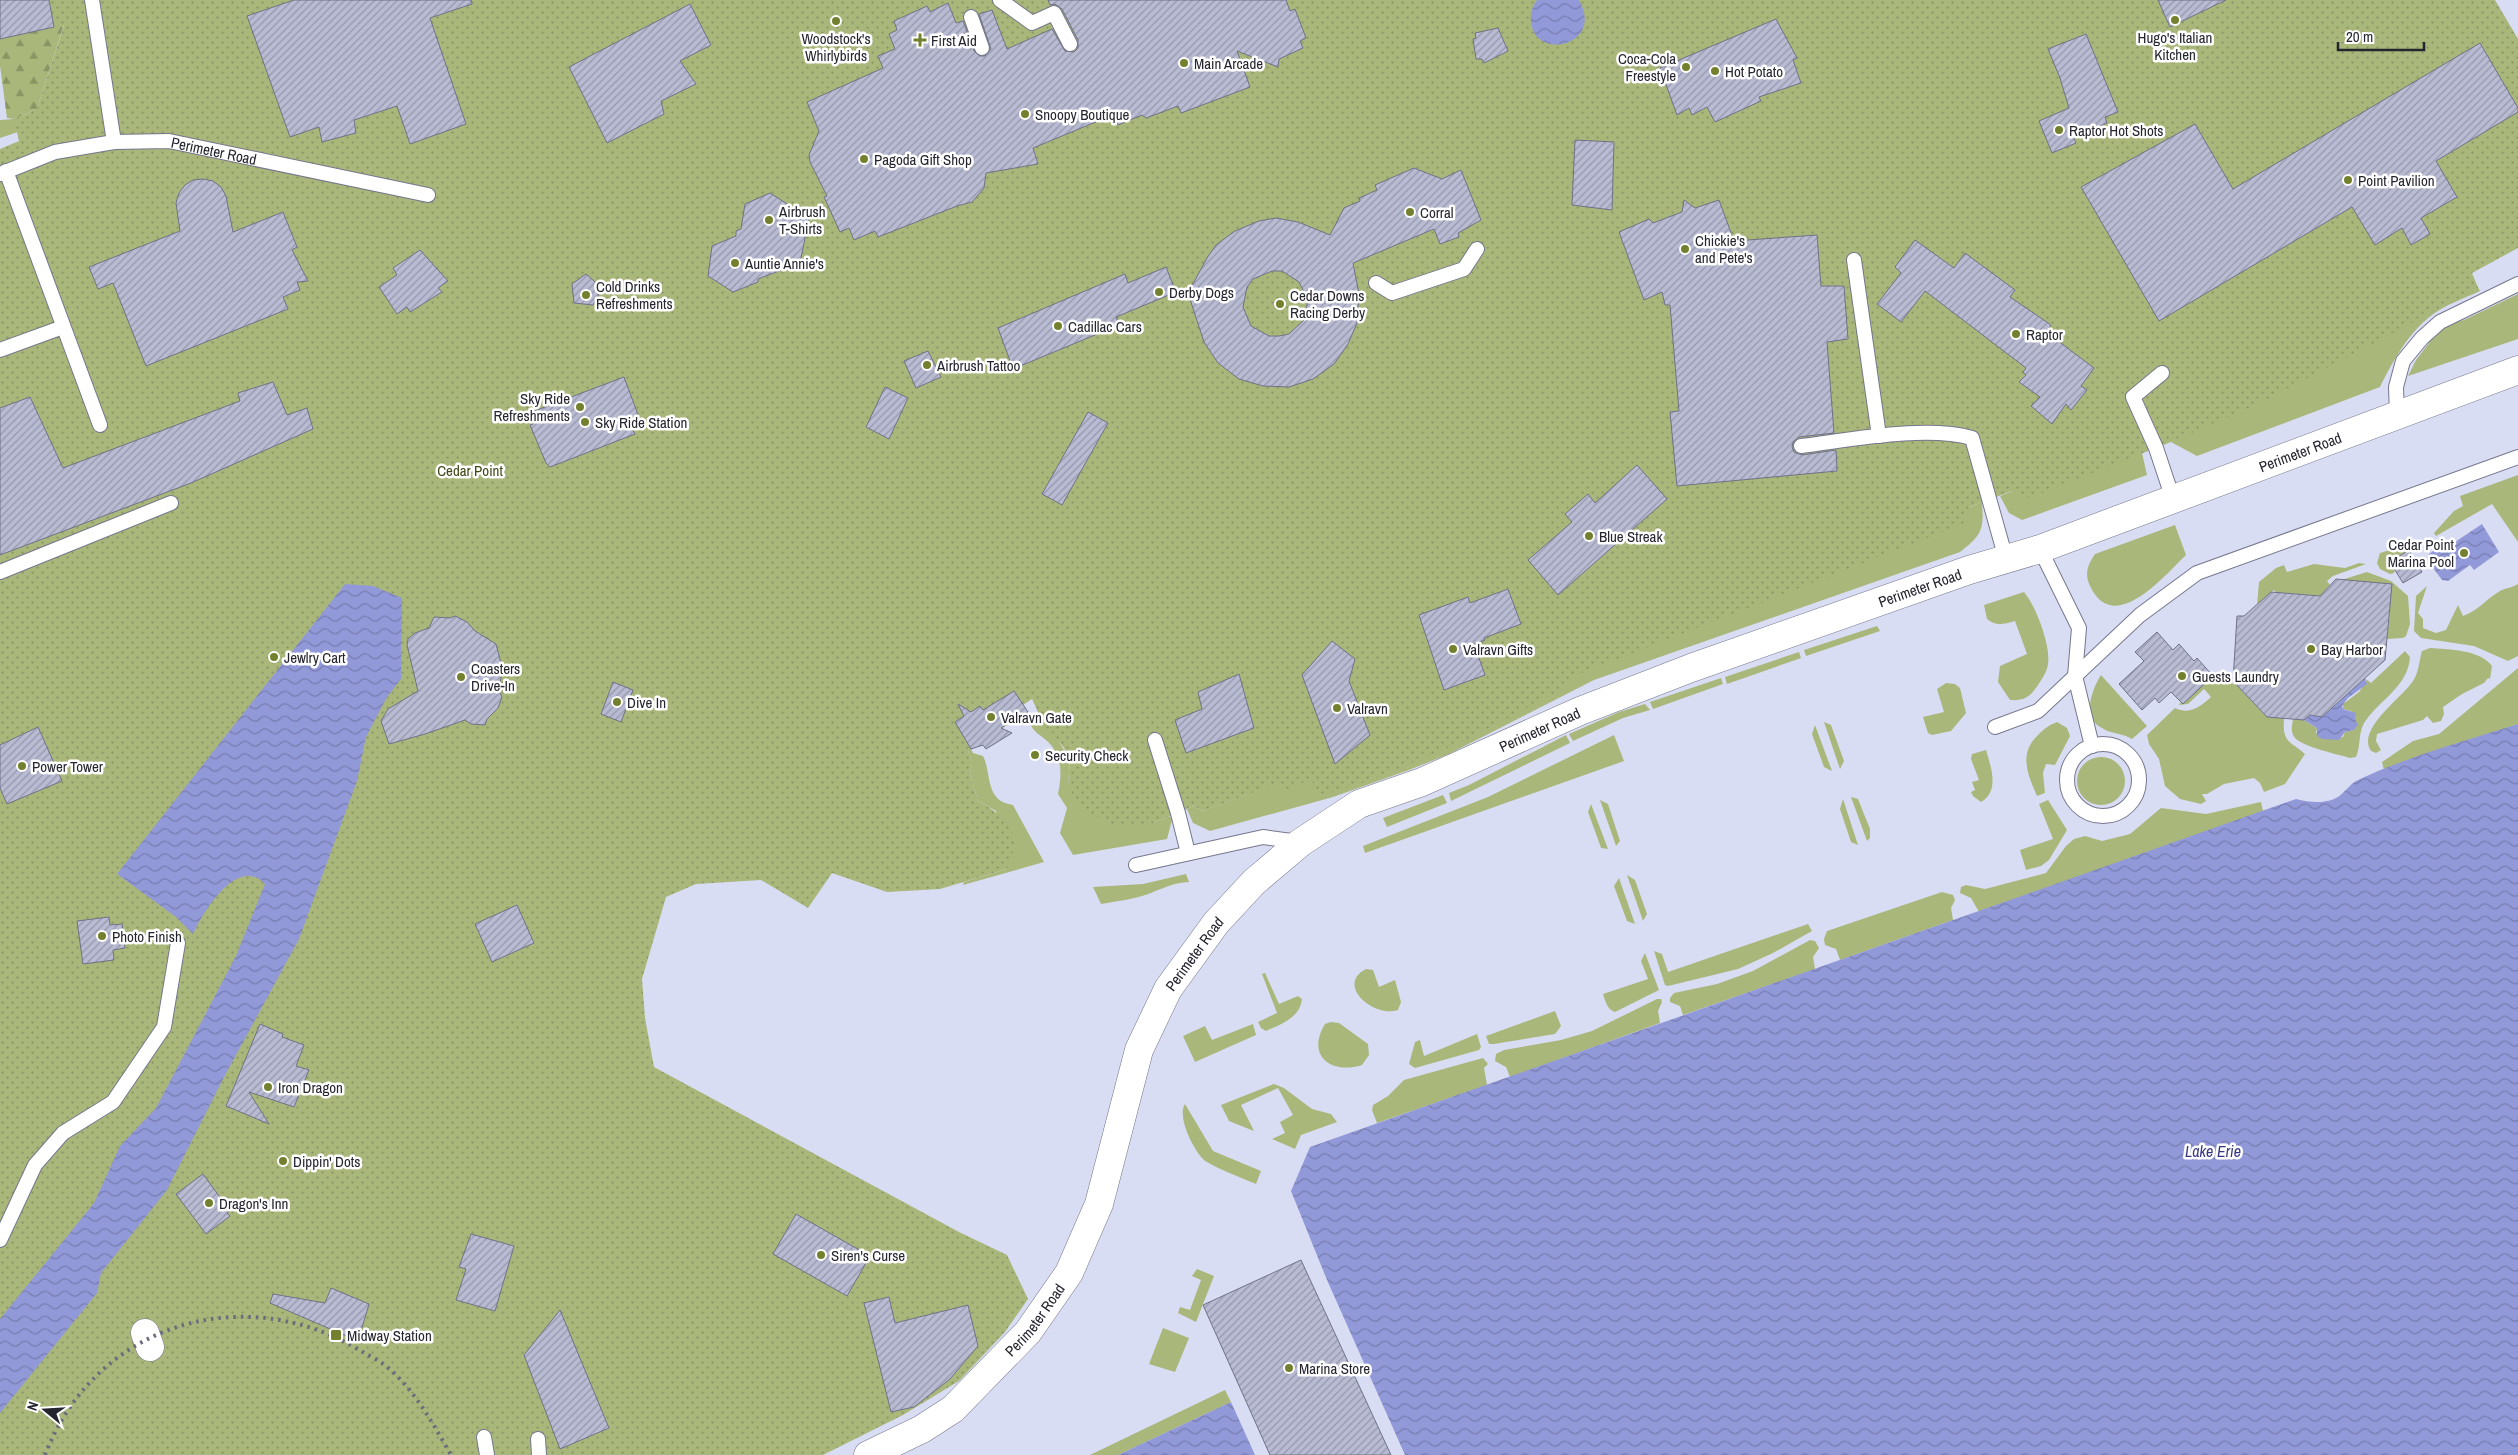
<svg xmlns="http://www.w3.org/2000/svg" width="2518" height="1455" viewBox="0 0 2518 1455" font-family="'Archivo Narrow',sans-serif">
<defs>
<pattern id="forest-firs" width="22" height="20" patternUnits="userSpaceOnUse" patternTransform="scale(1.25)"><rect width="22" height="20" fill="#aab77a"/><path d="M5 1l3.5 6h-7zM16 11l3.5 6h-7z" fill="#8a9564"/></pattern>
<pattern id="park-dots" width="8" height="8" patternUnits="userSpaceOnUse" patternTransform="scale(1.25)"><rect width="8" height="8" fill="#aab77a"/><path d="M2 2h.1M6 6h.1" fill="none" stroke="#8a9564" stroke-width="1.8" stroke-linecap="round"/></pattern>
<pattern id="water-waves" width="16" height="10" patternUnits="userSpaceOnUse" patternTransform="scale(1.25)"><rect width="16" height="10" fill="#9299d8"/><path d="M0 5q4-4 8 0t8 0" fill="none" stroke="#777db0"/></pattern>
<pattern id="building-hatch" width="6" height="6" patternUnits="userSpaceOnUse" patternTransform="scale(1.25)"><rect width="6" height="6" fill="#b8bbd2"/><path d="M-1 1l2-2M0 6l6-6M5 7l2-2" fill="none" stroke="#9598ab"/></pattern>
</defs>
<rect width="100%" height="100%" fill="#d9ddf4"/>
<path fill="#aab77a" d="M22 115 24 130 0 138V120L14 119Z
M2471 274 2480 291C2465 298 2445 305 2432 315 2408 333 2393 361 2380 387L2197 456 2171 442Z
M2518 294V339L2408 376 2416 360 2438 331 2449 324 2464 320Z
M2136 442 2142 453 2147 475 2022 520 2009 513 2000 496Z
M2518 475V542L2492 504 2436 536 2434 533 2454 511 2463 506 2460 496Z
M1982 502C1984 530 1982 535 1960 552L1594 680 1449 754 1409 770 1333 797 1210 831 1193 823 1187 809 1194 806 1203 811 1280 782 1283 790Z
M2175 525 2186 555C2165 575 2114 637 2090 586 2084 574 2088 564 2095 554Z
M2409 544V550L2390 562 2395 569 2394 573 2390 574 2380 569 2377 563 2380 553Z
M2359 563 2366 564 2333 576 2327 581 2330 585 2320 596 2285 593 2280 597 2274 590 2257 605 2259 582 2276 568 2284 565 2287 572 2314 564 2345 568Z
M2367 572 2391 581 2408 596 2410 624 2406 636 2403 638 2387 639 2390 611 2382 604 2341 580Z
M2518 584V656L2508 661 2474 646 2421 638 2414 631 2416 596 2427 586 2418 613 2423 619V628L2436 633 2446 630 2458 605 2463 616C2478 611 2486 599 2500 591 2505 588 2512 588 2518 584Z
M2024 592C2036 606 2051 646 2048 664 2047 672 2042 679 2038 685 2030 697 2024 701 2010 700L1998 682 2000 666 2027 654 2015 621C2003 624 1997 627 1987 619L1984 605Z
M1877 626 1880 631 1806 656 1804 650Z
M2430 648C2448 649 2481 650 2492 666L2490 679 2488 678 2484 683 2462 694 2443 707 2444 714 2441 721 2433 723 2427 716 2423 720 2377 734 2376 741 2381 750 2376 753 2371 751C2356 729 2402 698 2413 681 2419 672 2419 661 2422 651Z
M2405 651 2410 657C2408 687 2380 699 2364 723 2358 734 2361 746 2356 757L2350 758C2337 754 2303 747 2295 738 2290 732 2292 726 2293 719L2304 720 2317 728 2316 733 2329 739 2343 737 2345 732 2354 730 2355 723 2351 711 2343 709V704L2359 692 2367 680 2365 678 2371 683Z
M1799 652 1801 658 1727 684 1725 677Z
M2518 668V724L2384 770 2382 762 2413 741 2439 734Z
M2211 673H2222V683L2243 684 2242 691 2267 717 2284 718C2282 743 2290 741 2305 754L2285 784 2264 792 2260 783 2254 778 2224 784 2207 794H2202L2206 801 2201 804 2180 799 2165 786 2159 759 2149 744 2147 735 2175 708C2190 715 2200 707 2211 697L2204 689 2188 704 2179 705 2181 702 2183 704 2207 682 2204 679Z
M2101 675 2147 726 2132 739C2122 733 2111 734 2102 728 2081 718 2092 689 2101 675Z
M1721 678 1723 684 1653 709 1650 702Z
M1946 683 1955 684 1960 688 1966 713 1951 731 1932 735 1928 733 1923 717 1944 712 1937 689Z
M1033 698 1070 760 1068 785 1153 823 1170 816 1172 820 1167 839 1073 855 1060 833 1067 808 1058 794C1062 774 1063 755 1046 740 1039 734 1035 733 1030 724L1037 720 1038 712Z
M1645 704 1650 710 1623 718 1573 741 1569 734 1619 712Z
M1824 722 1831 725 1844 761 1840 769Z
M2057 722 2067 728 2070 736 2055 765 2046 764 2043 773 2045 793 2037 796C2028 775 2018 754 2038 735 2044 729 2049 725 2057 722Z
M1815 725 1832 771 1824 767 1812 734Z
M1566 735 1570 743 1451 801 1449 793 1469 785Z
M1614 735 1624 761 1365 853 1363 846 1488 797Z
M971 749 973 753 983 756C992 773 984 801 1013 805L1044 862 963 885 964 882 1007 869 996 811 978 801 970 775 972 762 968 752Z
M1986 750C1991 767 2000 791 1981 802L1973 796 1971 792 1975 790 1972 782 1979 780 1971 759 1972 754Z
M2077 781a24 24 0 1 1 48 0a24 24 0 1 1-48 0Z
M1443 795 1447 803 1387 827 1383 818Z
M1851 797 1858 799 1870 829V838L1867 841Z
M1843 799 1858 845 1851 842 1840 809Z
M1600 800 1608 804 1620 841 1616 846Z
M2048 800 2067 830 2049 860 2041 866 2026 870 2020 850 2053 839 2039 804Z
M2261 802 2263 811 1979 912 1971 898 1960 893 1961 887 1966 885 1985 889 2046 873 2066 846 2074 839 2085 836 2102 841 2130 834 2161 808 2206 814Z
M1591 804 1608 849 1601 848 1600 845 1588 812Z
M1186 874 1189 882C1174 883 1165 887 1151 893 1136 899 1118 901 1101 904L1093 887 1143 884Z
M1627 875 1635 880 1647 914 1643 921Z
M1619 878 1635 924 1627 921 1614 886Z
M1942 892 1953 895 1955 900 1951 908 1953 920 1840 960 1836 949 1825 945 1824 939 1827 931Z
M1808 924 1812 931 1773 953 1738 969 1668 986 1665 985 1654 951 1662 954 1668 972Z
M1810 940 1815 941 1819 948 1813 957 1815 969 1683 1015 1680 1006 1670 1002V998L1674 993 1717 984 1753 971Z
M1645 953 1659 990 1615 1012C1607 1009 1606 1003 1603 994L1648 979 1641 961Z
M1366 969 1373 970 1379 987 1395 980 1401 1002 1398 1010C1374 1018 1335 985 1366 969Z
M1265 973 1279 1004 1298 996 1302 999C1300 1018 1281 1024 1266 1031L1261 1028 1258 1022 1277 1013 1262 974Z
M1657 999H1661L1662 1002 1658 1011 1660 1023 1510 1077 1506 1067 1495 1061 1496 1054 1504 1050 1561 1040 1592 1031Z
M1555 1011 1561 1026 1555 1034 1494 1044H1489L1486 1036Z
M1331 1022 1339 1023 1368 1044 1369 1055 1362 1065C1330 1075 1306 1055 1325 1024Z
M1253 1024 1256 1035 1195 1062 1183 1036 1205 1026 1212 1040Z
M1477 1034 1481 1047 1479 1050 1415 1068 1409 1064 1415 1042 1420 1040 1424 1056Z
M1483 1058 1488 1064 1484 1068 1487 1085 1377 1123 1372 1110 1373 1105 1388 1096 1404 1080Z
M1274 1084 1284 1088 1312 1109 1331 1114 1337 1122 1301 1135 1295 1149 1272 1139 1285 1133 1280 1122 1293 1115 1278 1088 1241 1105 1254 1131 1229 1121 1221 1105Z
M1185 1104 1213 1151 1261 1171 1256 1184C1240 1177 1222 1171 1207 1162 1196 1156 1176 1117 1185 1104Z
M1197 1269 1214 1276 1196 1322 1178 1313 1180 1307 1190 1310 1201 1280 1192 1276Z
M1163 1328 1189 1338 1175 1372 1149 1364Z
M1225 1390 1231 1402 1118 1455H1090Z"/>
<path fill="url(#forest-firs)" d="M64 24 37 109 14 119 7 118 0 66V39Z"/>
<path fill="url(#park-dots)" d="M49 0H2495L2518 39V248L2472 273 2478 288 2260 403 2171 442 2029 498 2012 491 1969 507 1963 524 1569 678 1570 685 1460 743 1371 780 1316 797 1312 779 1283 791 1279 783 1203 811 1194 806 1153 823 1114 827 1079 806 1068 785 1070 760 1064 748 1049 729 1036 725 1038 712 1032 699 1023 705 1027 713 996 732 994 738 997 742 986 749 983 745H978L968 752 972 762 970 775 978 801C1000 813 1005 820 1017 841L1007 869 940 889 887 892 832 873 808 908 761 880 696 884 666 897 642 979 645 1018 654 1067 959 1232 1007 1255 1028 1299 1005 1332 959 1381 903 1415 823 1455H0V149L19 141 14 119 37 109 64 25 54 27Z"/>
<path fill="url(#water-waves)" d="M1537 0H1579C1605 45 1535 62 1531 22 1530 14 1532 6 1537 0Z
M2482 524 2499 552 2474 570 2470 565 2448 581 2442 580 2428 561 2429 554 2451 538 2455 542Z
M345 584 373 586 402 598 401 679 387 697 366 737 357 781 299 939 223 1079 167 1190 101 1273 97 1293 0 1413V1319L94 1203 120 1146 156 1108 236 956 265 884C237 855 203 912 193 934L176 917 117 874Z
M2365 678 2367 684 2348 698 2342 706 2343 709 2356 713 2355 719 2358 725 2354 730 2345 732 2339 740 2322 739 2317 736V728L2304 720 2310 715 2322 717Z
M2518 724V1455H1405L1327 1280 1291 1191 1310 1147 2296 799C2309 802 2321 804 2334 799 2344 795 2349 784 2358 780 2409 756 2465 741 2518 724Z
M1231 1402 1255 1455H1118Z"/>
<path fill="url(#building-hatch)" stroke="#6f7287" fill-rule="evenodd" d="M0 0H49L54 27 0 39Z
M294 0H471L472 4 430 18 466 124 410 144 397 106 354 120 356 133 322 142 319 127 290 137 247 16Z
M1048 0H1286L1290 11 1295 9 1306 38 1300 41 1303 48 1279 59 1278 67 1237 51 1250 87 1181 113 1178 106 1146 118 1142 115 1118 125 1115 114 1033 148 1038 164 986 173 984 188 972 202 957 206 878 237 875 231 854 240 849 228 840 232 824 197 827 196 810 162 809 155 819 131 807 102 883 68 878 56 895 49 889 34 897 30 894 21 927 6 930 12 948 3 956 23 963 21 974 51 980 56H985L991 49 979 14 992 10 1007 49 1052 29 1065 51 1074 52 1078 48V40L1062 9 1055 4 1050 5Z
M2158 0H2226L2170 27Z
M690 4 711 45 680 61 696 84 661 101 664 114 607 143 569 67Z
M1776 19 1797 58 1793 60 1801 83 1759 97 1761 101 1715 122 1707 107 1692 115 1689 108 1677 115 1660 68Z
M1498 28 1508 51 1484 63 1482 59H1476L1473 39 1476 38 1475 33Z
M2086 34 2118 112 2105 117 2107 123 2074 139 2076 143 2052 153 2039 121 2069 108 2060 78 2048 49Z
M2480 43 2518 108V112L2436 161 2457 197 2421 218 2430 234 2411 245 2402 228 2375 245 2352 207 2159 321 2081 187 2195 124 2233 189Z
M1575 140 1614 142 1612 210 1572 205Z
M1414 168 1442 179 1461 170 1481 220 1458 233 1459 237 1440 244 1434 229 1353 263 1359 294 1357 323 1348 344 1334 364 1313 379 1289 387 1263 386 1239 379 1218 363 1204 342 1188 293 1207 258 1216 245 1235 231 1259 221 1276 218 1298 222 1330 235 1344 208 1360 201 1359 198 1377 190 1375 185ZM1272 271H1282L1299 282 1308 300 1304 320 1289 334 1279 336H1269L1251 326 1243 307 1247 287 1253 279Z
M203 179 213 181 221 187 226 196 233 232 283 212 297 247 292 250 308 281 297 282 300 290 283 297 288 309 146 366 113 283 98 289 89 267 180 231 176 203 179 193 185 185 193 180Z
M770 193 809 218 800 263 758 279V282L733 292 708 276 712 246 736 236V231L741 229 745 204Z
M1684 200 1695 208 1719 200 1734 241 1817 235 1821 286H1844L1848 339 1827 342 1834 433 1799 437 1793 442 1792 447 1794 452 1802 455 1836 450 1837 471 1677 486 1670 412 1679 411 1670 305H1665L1662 292 1644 300 1619 232 1649 219 1653 223 1682 212Z
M1915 240 1954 268 1965 253 2015 290 2010 297 2051 325 2046 332 2094 368 2081 386 2087 390 2071 410 2066 404 2052 424 2031 406 2040 397 2019 382 2026 375 2023 372 2026 368 1925 291 1901 322 1877 304 1901 273 1895 267Z
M420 250 448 281 438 288 442 292 410 312 407 307 397 314 379 287 397 275 393 268Z
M1166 267 1176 292 1116 317 1119 325 1013 369 998 328 1125 274 1128 283Z
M586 274 602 288 593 305 574 303 572 284Z
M928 351 941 377 916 388 904 361Z
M624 377 640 420 631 426 635 434 550 467 546 463 530 425 533 424 529 413Z
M273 382 287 415 307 408 313 429 191 483 0 555V408L30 397 63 468 240 401 238 393Z
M885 387 908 398 889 439 866 427Z
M1088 412 1108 423 1062 505 1042 494Z
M1637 465 1667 499 1558 595 1528 560 1572 522 1565 514 1588 494 1595 503Z
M2409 550 2422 572 2403 583 2390 562Z
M2336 579 2392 584 2385 660 2322 717 2310 715 2304 720 2267 717 2233 681 2237 616H2244L2271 592 2320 596Z
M1508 589 1521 624 1484 638 1485 640 1474 644 1485 675 1444 690 1419 615 1468 597 1470 603Z
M455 616 467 622 475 631 496 644 503 671 498 689 502 697 498 708 487 719 485 725 471 724 465 720 425 734 389 744 381 721 388 709 418 691 407 645 408 639 415 633 429 628 434 617 450 618Z
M2157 632 2173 650 2179 644 2194 661 2197 658 2213 676 2183 704 2171 692 2159 703 2155 698 2142 710 2119 684 2144 661 2135 652Z
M1332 641 1355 659 1349 681 1370 735 1335 764 1302 675Z
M1239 674 1254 728 1186 753 1175 720 1202 709 1198 692Z
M613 682 633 690 621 722 601 714Z
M1014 691 1028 712 1001 728 1012 733 986 749 983 745 971 749 955 722 964 716 958 704 971 712 980 706 983 710Z
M38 727 62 781 7 804 0 788V745Z
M517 905 534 943 492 962 475 924Z
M109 917 110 925 122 924 125 948 113 950 114 960 83 964 77 921Z
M260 1024 283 1034 282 1037 304 1045 296 1066 309 1070 294 1107 249 1092 269 1124 226 1106Z
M203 1174 230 1211 227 1213 230 1216 206 1234 176 1194Z
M796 1214 870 1256 847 1296 773 1254Z
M471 1234 514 1246 495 1311 456 1300 466 1269 459 1267Z
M1301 1260 1391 1455H1270L1203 1305Z
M331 1288 369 1304 358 1341 270 1303 273 1294 325 1303Z
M889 1297 895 1323 968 1305 978 1346 950 1379 914 1407 891 1412 864 1303Z
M560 1310 609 1428 560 1449 524 1355Z"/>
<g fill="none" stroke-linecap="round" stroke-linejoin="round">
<g stroke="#75778d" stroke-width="16">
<g id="lane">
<path d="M92 0 114 142"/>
<path d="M1000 0 1032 23 1054 13 1070 44"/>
<path d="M971 17 982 48"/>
<path d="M6 171 100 425"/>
<path id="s1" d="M0 174 55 152 114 142 169 141 428 195"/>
<path d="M1854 260 1879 436"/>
<path d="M1376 283 1392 293 1464 269 1477 249"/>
<path d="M0 350 63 327"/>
<path d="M2162 373 2133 397 2156 448 2173 499"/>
<path d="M2397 415 2396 387 2403 361 2422 338 2440 322 2518 284"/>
<path d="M1801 446C1850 440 1925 425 1972 438L2006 559"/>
<path d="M2040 549 2079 628 2075 676 2092 746"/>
<path d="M0 572 171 503"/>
<path d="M1995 727 2038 711 2140 615 2197 573 2518 457"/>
<path d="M1155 740 1178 813 1188 853"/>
<circle cx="2103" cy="780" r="36"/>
<path d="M1136 865 1263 837 1299 842"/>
<path d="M0 1240 35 1165 63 1133 113 1102 164 1027 178 943"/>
<path d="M484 1437 487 1455"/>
<path d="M538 1439 539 1455"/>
</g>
</g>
<g stroke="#75778d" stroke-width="29">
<g id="street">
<path d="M145 1333 150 1347"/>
<path id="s2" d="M868 1455 922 1429 953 1409 1028 1332 1069 1273 1099 1204 1139 1050 1168 989 1216 923 1254 882 1300 843 1359 804 1422 782 1580 711 1691 668 1969 570 2040 549 2518 370"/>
</g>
</g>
<use href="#lane" stroke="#fff" stroke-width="14"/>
<use href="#street" stroke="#fff" stroke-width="28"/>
<path stroke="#6b6d7c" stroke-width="4" stroke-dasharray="2.5 5" stroke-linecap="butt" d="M45 1455C95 1324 243 1279 361 1351 369 1356 379 1360 387 1367 415 1390 433 1424 451 1455"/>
</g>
<g fill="#73812e" stroke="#fff" stroke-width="2">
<circle cx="2175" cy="20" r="5"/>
<circle cx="836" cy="21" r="5"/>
<path d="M917.5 32.5h5v5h5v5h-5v5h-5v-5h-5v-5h5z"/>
<circle cx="1184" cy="63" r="5"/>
<circle cx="1686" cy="67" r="5"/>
<circle cx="1715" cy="71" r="5"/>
<circle cx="1025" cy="114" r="5"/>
<circle cx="2059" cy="130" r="5"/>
<circle cx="864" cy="159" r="5"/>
<circle cx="2348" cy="180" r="5"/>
<circle cx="1410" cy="212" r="5"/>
<circle cx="769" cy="220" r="5"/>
<circle cx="1685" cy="249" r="5"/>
<circle cx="735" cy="263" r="5"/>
<circle cx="1159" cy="292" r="5"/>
<circle cx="586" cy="295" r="5"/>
<circle cx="1280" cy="304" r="5"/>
<circle cx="1058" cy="326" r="5"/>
<circle cx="2016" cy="334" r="5"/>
<circle cx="927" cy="365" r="5"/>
<circle cx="580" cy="407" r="5"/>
<circle cx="585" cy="422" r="5"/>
<circle cx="1589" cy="536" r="5"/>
<circle cx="2464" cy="553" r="5"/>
<circle cx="1453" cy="649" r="5"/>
<circle cx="2311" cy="649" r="5"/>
<circle cx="274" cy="657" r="5"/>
<circle cx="2182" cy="676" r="5"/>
<circle cx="461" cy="677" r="5"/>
<circle cx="617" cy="702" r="5"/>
<circle cx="1337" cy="708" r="5"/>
<circle cx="991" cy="717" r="5"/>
<circle cx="1035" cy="755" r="5"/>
<circle cx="22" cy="766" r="5"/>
<circle cx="102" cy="936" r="5"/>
<circle cx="268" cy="1087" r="5"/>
<circle cx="283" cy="1161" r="5"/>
<circle cx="209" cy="1203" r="5"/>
<circle cx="821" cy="1255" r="5"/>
<rect x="330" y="1329" width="12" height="12" rx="2.5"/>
<circle cx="1289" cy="1368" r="5"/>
</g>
<g text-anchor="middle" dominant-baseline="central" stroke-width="5" stroke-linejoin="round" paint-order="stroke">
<g font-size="15" fill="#24252e" stroke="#fff" text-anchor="start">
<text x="2175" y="37" text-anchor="middle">Hugo's Italian<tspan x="2175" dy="17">Kitchen</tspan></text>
<text x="836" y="38" text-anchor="middle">Woodstock's<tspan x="836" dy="17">Whirlybirds</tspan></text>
<text x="931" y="40">First Aid</text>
<text x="1676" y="58" text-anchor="end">Coca-Cola<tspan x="1676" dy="17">Freestyle</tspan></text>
<text x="1194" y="63">Main Arcade</text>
<text x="1725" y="71">Hot Potato</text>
<text x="1035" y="114">Snoopy Boutique</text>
<text x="2069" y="130">Raptor Hot Shots</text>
<text x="874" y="159">Pagoda Gift Shop</text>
<text x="2358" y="180">Point Pavilion</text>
<text x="779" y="211">Airbrush<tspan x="779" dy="17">T-Shirts</tspan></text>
<text x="1420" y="212">Corral</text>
<text x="1695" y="240">Chickie's<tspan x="1695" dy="17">and Pete's</tspan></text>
<text x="745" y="263">Auntie Annie's</text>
<text x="596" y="286">Cold Drinks<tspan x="596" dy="17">Refreshments</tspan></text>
<text x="1169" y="292">Derby Dogs</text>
<text x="1290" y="295">Cedar Downs<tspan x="1290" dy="17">Racing Derby</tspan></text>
<text x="1068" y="326">Cadillac Cars</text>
<text x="2026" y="334">Raptor</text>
<text x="937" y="365">Airbrush Tattoo</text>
<text x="570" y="398" text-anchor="end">Sky Ride<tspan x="570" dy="17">Refreshments</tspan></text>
<text x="595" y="422">Sky Ride Station</text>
<text x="1599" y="536">Blue Streak</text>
<text x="2454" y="544" text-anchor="end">Cedar Point<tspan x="2454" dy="17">Marina Pool</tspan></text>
<text x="1463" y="649">Valravn Gifts</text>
<text x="2321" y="649">Bay Harbor</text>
<text x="284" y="657">Jewlry Cart</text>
<text x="471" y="668">Coasters<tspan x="471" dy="17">Drive-In</tspan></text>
<text x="2192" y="676">Guests Laundry</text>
<text x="627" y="702">Dive In</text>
<text x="1347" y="708">Valravn</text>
<text x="1001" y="717">Valravn Gate</text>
<text x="1045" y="755">Security Check</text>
<text x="32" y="766">Power Tower</text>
<text x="112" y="936">Photo Finish</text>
<text x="278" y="1087">Iron Dragon</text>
<text x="293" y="1161">Dippin' Dots</text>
<text x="219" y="1203">Dragon's Inn</text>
<text x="831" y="1255">Siren's Curse</text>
<text x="347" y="1335">Midway Station</text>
<text x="1299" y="1368">Marina Store</text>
</g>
<g font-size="15" fill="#24252e" stroke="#fff">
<text stroke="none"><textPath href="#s1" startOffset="220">Perimeter Road</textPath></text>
<text stroke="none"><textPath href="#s2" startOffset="1852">Perimeter Road</textPath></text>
<text stroke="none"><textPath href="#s2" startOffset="1448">Perimeter Road</textPath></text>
<text stroke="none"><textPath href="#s2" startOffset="1042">Perimeter Road</textPath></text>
<text stroke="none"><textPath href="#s2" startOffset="622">Perimeter Road</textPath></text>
<text stroke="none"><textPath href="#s2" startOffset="218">Perimeter Road</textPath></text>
</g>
<g font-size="15" fill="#404815" stroke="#fff">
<text x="470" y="470">Cedar Point</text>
</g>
<g font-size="16" font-style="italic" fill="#383782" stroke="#fff">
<text x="2213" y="1151">Lake Erie</text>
</g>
</g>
<g transform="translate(45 1410) rotate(288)" stroke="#ffffff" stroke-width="4" paint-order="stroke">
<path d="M0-4L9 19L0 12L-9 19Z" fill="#24252e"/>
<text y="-8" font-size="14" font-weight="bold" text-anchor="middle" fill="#24252e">N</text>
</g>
<path d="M2338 42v8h86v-8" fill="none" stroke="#24252e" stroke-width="2.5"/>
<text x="2346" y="42" font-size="15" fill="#24252e" stroke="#ffffff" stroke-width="4" paint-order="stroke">20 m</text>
</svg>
